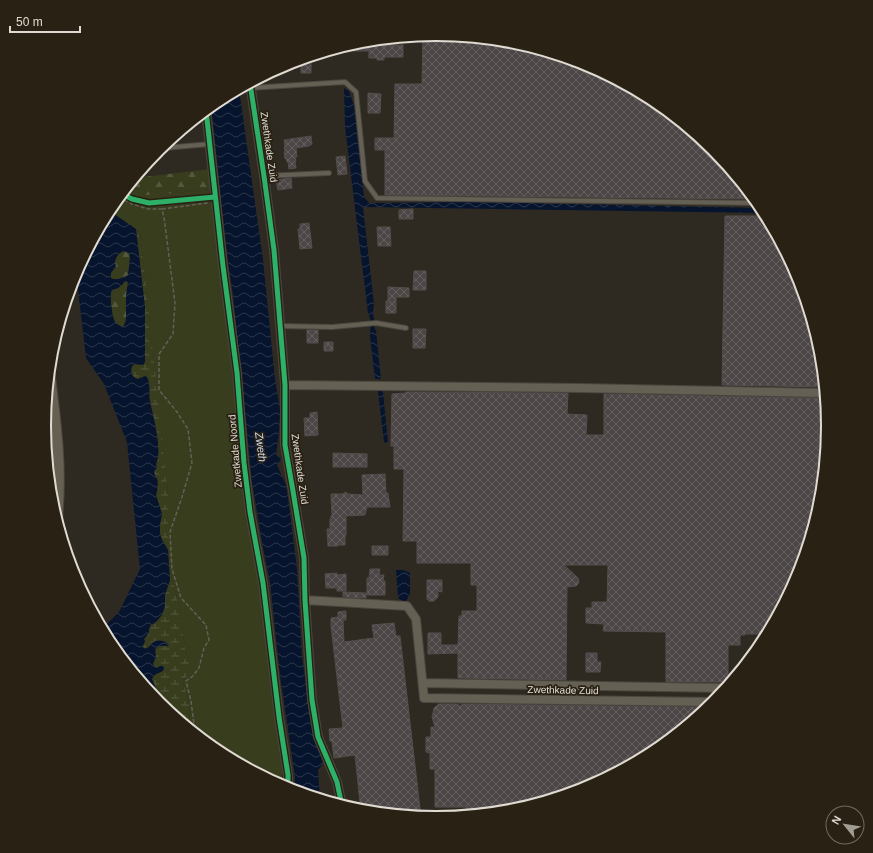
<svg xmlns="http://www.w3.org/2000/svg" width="873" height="853" viewBox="0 0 873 853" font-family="Helvetica,sans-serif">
<defs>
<pattern id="forest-firs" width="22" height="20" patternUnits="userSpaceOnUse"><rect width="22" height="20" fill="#383d1e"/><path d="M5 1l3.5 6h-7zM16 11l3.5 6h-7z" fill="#54583e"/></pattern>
<pattern id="wetland-marsh" width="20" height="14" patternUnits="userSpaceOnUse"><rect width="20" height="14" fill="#383d1e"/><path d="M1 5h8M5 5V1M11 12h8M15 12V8" fill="none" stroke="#54583e"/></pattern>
<pattern id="water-waves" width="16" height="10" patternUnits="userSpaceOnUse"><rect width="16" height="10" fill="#06142e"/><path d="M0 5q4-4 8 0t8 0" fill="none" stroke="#2a364b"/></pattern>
<pattern id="building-cross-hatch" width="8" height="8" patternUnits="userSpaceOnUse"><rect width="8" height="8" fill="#4c4647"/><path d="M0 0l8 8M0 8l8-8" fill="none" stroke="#666061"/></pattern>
</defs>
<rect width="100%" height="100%" fill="#2e2a21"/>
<path fill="#383d1e" d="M128 187 127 191 175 193 212 189C210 195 211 199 215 203L227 309 240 467 265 625 271 690 283 773 280 784 278 785 218 753 188 728C192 713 188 696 183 682L191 668 185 650 181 614 169 567 168 550V494L140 232 114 214 111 208Z"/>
<path fill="url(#forest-firs)" d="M211 169 212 189 175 193 146 195 127 192 128 187 135 178Z
M124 251 129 253 130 258 128 275C123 277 116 281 111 278V273C118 265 112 256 124 251Z
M125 281 128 282C126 296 129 314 123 327 120 326 117 325 115 322 112 317 109 294 112 290 114 289 116 289 118 288 121 286 123 284 125 281Z"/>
<path fill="url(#wetland-marsh)" d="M136 229 140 232 152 341 168 494V550L162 540 160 533V524L162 514 156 495C158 489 158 485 157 478H156L154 472 157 467 156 464 158 455 157 437 155 423 150 400 149 382C139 380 128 379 132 366L135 364 139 365 145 307Z
M169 567 181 614 185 650 191 668V672L184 679 183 682C188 696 192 713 188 728L159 704 153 697C158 689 155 687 152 679L155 674 163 671 160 666 157 668 154 666 153 664C154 661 155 659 155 657 157 651 153 645 164 646L165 641 155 642C151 644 149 650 143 648V646L145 641 144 639 147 635 150 626 157 621 160 617 165 606V595L170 580Z"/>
<path fill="url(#water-waves)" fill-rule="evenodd" d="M344 88 349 91 354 106 364 197 369 203 469 202 763 208 765 213 363 207 374 304 373 312 375 330H376L381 379H375L370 336C370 329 372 320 368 313L345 127Z
M239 89 263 260 275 379 280 410 279 431 276 455 281 459 277 465 286 485 289 505 297 569 302 657 312 725 323 764 318 770 320 799 295 792V777L280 675 270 582 263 548 252 482 233 295 228 263 211 106 219 100Z
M111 208 114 214 136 229 145 307V362L143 365 135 364 132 366C130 373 132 377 138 379L145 376 147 377C151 385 148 393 150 402 153 416 163 451 156 464L157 467 154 472 156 478H157C158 484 158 489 156 495L162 514 160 524V533L162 540 168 550 170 580 165 595V606L162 615 157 621 150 626 149 629V633L144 639 145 641 143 646V648C145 648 146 649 147 648 150 647 150 645 152 643 157 639 165 640 169 645L168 646C164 646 157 644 155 650 155 652 156 655 156 657 155 659 154 661 153 664L154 666 157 668 160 666H163L164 669C161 674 155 672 152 679 155 687 158 688 153 697L110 644 102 629 119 612 140 569 127 442 104 384 86 358 76 272 92 242C96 240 97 236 97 232ZM124 251 129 253 130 258 128 275C123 278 116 281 111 278V273L116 266C113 259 118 253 124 251ZM125 281 128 282 126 295V321L123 327C120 326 117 324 115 322 112 317 109 294 112 290 114 289 116 289 118 288 121 286 123 284 125 281Z
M380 390 383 392 388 442 385 443 384 442 378 392Z
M396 570H404L410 573V594L405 603 398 598Z"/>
<path fill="url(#building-cross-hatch)" stroke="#524e4c" d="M437 34 513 42 587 64 655 100 714 149 755 199 385 195V150H375V138H394L395 84H422L423 35Z
M376 40 375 45H403V57H384V60H377V58H369V51H353L354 43 360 42Z
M305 58H311V73H301V59Z
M368 93 381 94 380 113H368Z
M311 136 312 144 309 146 296 148 297 157H295L296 161H295L296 168 289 169 288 162H287L286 158 285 159 284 152 285 151 284 147H285L284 140Z
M345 156 347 174 338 175 336 157Z
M291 178 292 188 278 190 276 180Z
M413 209V219H399V210Z
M725 216H767L799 277 822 350 825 387 722 385Z
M309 223 312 248 300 249 298 229H300V224Z
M377 227H390L391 246H378Z
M414 271H426V290H413Z
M388 287 409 288V297H396V313H386V301H388Z
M413 329H426L425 348H413Z
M307 330H318V343H307Z
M324 342H333V351H324Z
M406 392 568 393 567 414 587 415 586 435H604V394L826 398 829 427 821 503 799 577 768 634H745V635H740V645H728V684L723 682H666V632L603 631 604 624 586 623V608H592V602H607L608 565H564L578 578 579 582 578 584 576 586 567 587 566 680 458 678V653L428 654V633H441V645H458L459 616H462V611H477V585H471V563H417V541H403L404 469H394V446H391L392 394 406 393Z
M317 412 318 435 305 436 304 418H310V413Z
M333 453 367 454V467H333Z
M385 474 386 493H388L390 507H367L365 515 346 516V535H345V545H339L337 546H328L327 529H330V519L331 518V516H332L331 494H343L345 492 348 494 363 495 362 475Z
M372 546H388V555H372Z
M370 569H380L379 575H384L383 581H385V595H367V578H369Z
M337 573V575L346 574V591H337V588H326L325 574Z
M427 580H442V592L438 591V597L434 601H429L427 599Z
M343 592 366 593V598L343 597Z
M346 611V620H343L344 642 374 638 372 625 394 623 396 636H400L421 817 361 812 355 755 334 758 332 741H330L329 729 343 728 331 626V618L338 617V612Z
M586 653H597V662H601L600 672H586Z
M439 704H455L462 706V704L710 707 654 753 586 789 513 812 466 816V807H435V769H430V753L426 752V737H431V727H435L432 717 433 713 434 708Z"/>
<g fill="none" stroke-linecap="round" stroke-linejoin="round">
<g stroke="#4a453e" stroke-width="6">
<path id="lane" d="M251 88 345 82 356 92 365 181 377 198 759 203
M164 148 210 144
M264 176 329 173
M280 326 332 327 376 323 406 328"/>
</g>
<g stroke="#4a453e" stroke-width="10">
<path id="street" d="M250 83 264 176 274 250 285 385V445L293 491 304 558 305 600 312 700 318 737 337 782 342 806
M206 110 223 266 237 373 244 463 250 512 263 583 279 717 288 775V790
M285 385 580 388 826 393
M305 600 407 606 416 619 424 698 716 702
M423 683 723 688"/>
</g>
<g stroke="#4a453e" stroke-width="14">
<path id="primary" d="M49 377C55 424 61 471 56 518"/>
</g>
<path stroke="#646056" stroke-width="1.5" stroke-dasharray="4 2" stroke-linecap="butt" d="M119 197 132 204 148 209H162L164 217 175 303 173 334 159 354V390L177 412 188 429 192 463 182 497 170 532 172 569 181 598 206 625 209 640 204 648 199 668 193 676 186 681 191 701 195 732 203 738V741
M162 209 208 203
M268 779 278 777"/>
<use href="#lane" stroke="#656054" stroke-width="4"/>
<use href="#street" stroke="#656054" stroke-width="8"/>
<use href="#primary" stroke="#656051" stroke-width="12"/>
<g stroke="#292113" stroke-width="8">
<path id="cycleway" d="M250 83 264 176 274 250 285 385V445L293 491 304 558 305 600 312 700 318 737 337 782 342 806
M206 110 223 266 237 373 244 463 250 512 263 583 279 717 288 775V790
M122 194 132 199 149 203 215 197"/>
</g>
<use href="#cycleway" stroke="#2db169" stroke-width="5"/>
</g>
<g text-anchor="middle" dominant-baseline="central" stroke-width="3.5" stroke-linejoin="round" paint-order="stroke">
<g font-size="10" fill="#e0dbd2" stroke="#292113">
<text transform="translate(269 147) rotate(82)">Zwethkade Zuid</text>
<text transform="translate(235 451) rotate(-95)">Zwetkade Noord</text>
<text transform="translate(300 469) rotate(82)">Zwethkade Zuid</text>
<text transform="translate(563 690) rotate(1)">Zwethkade Zuid</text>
</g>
<g font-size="11" font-style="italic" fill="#cdddf5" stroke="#292113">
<text transform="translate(261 447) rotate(82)">Zweth</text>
</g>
</g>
<path d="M0 0H873V853H0ZM51 426a385 385 0 1 1 770 0a385 385 0 1 1-770 0Z" fill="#292113" fill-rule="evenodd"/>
<path fill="none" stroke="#e0dbd2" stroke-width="2" d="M51 426a385 385 0 1 1 770 0a385 385 0 1 1-770 0Z"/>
<g transform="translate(845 825) rotate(300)"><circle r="19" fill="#292113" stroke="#726b5f"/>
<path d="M0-3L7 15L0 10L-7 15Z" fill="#a29d94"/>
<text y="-6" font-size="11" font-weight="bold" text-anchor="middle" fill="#e0dbd2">N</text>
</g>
<path d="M10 26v6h70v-6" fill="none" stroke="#e0dbd2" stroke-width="2"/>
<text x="16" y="26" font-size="12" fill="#e0dbd2" stroke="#292113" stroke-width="3" paint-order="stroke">50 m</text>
</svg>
